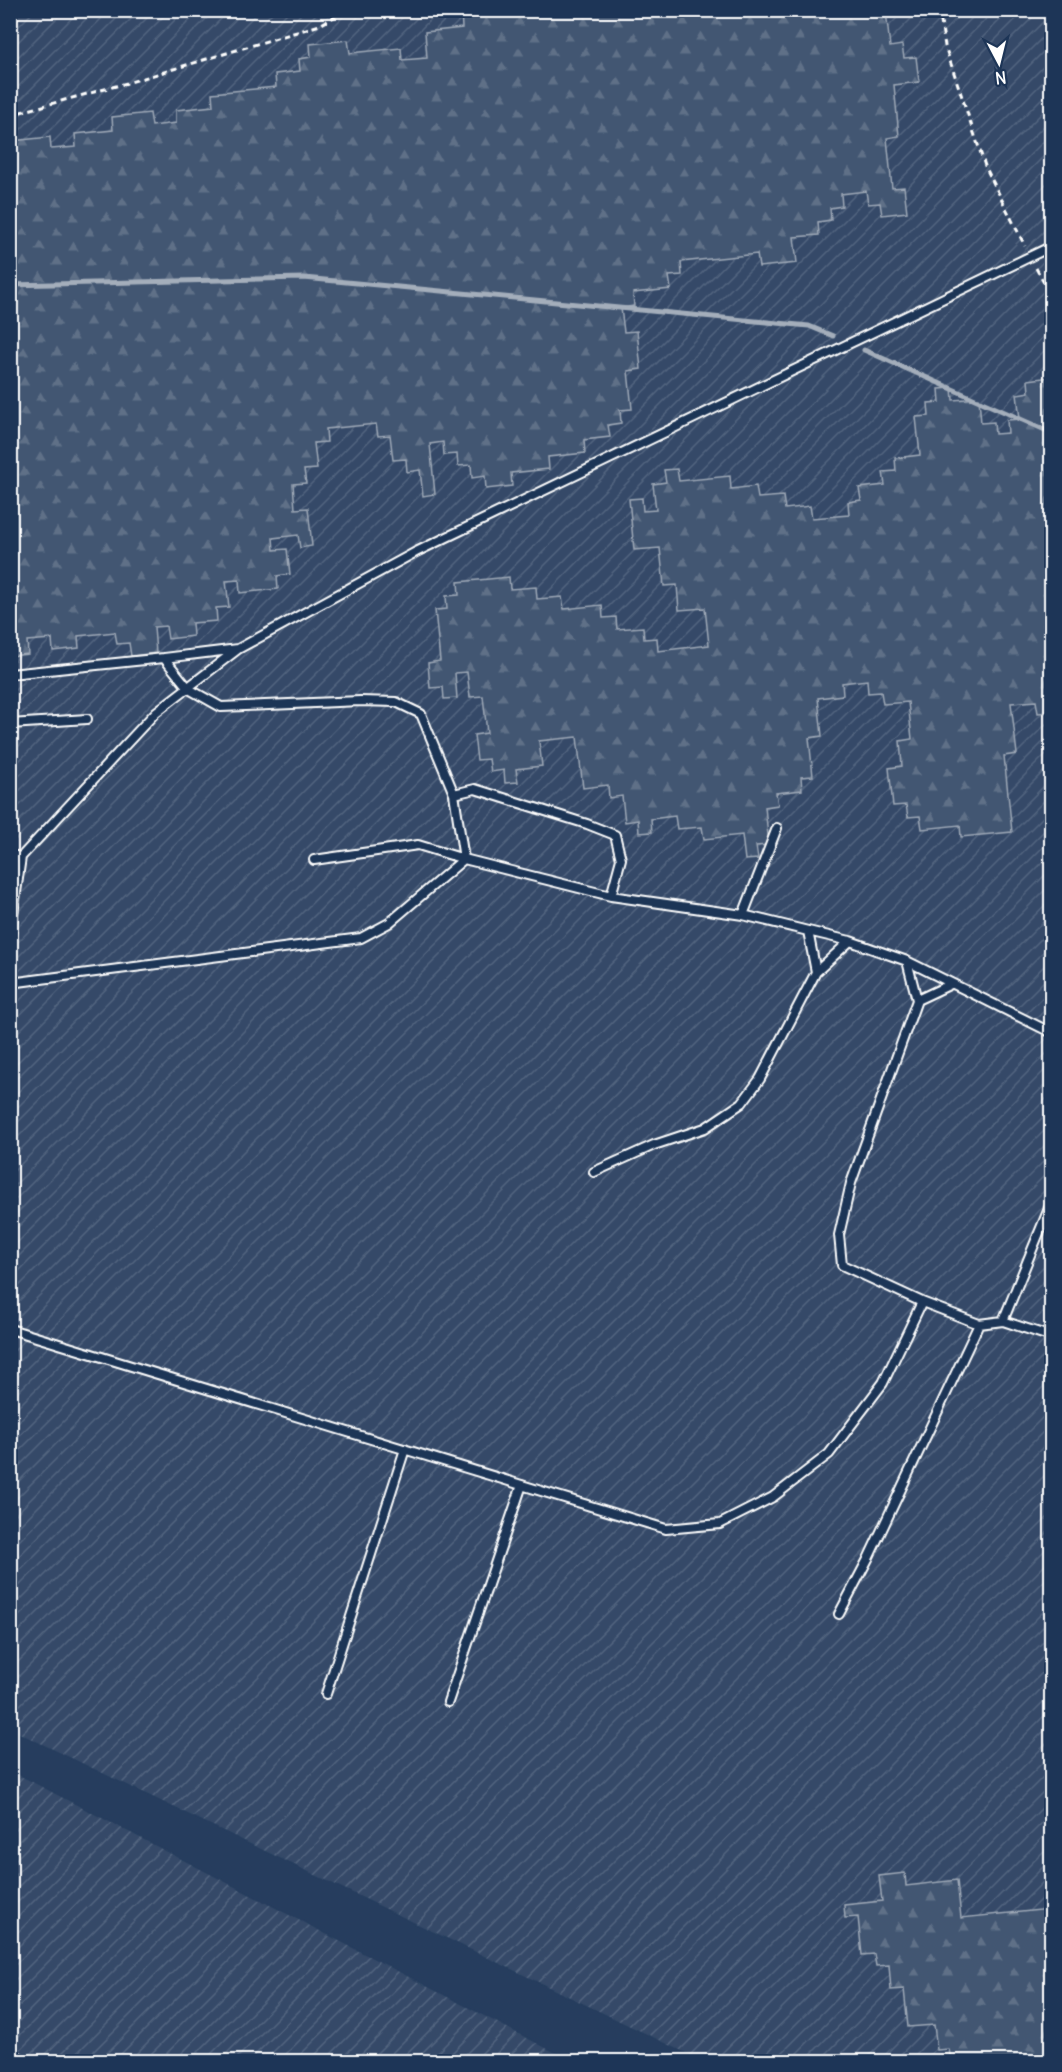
<svg xmlns="http://www.w3.org/2000/svg" width="1062" height="2072" viewBox="0 0 1062 2072" font-family="Delius,sans-serif">
<defs>
<pattern id="industrial-furrows" width="10" height="10" patternUnits="userSpaceOnUse" patternTransform="scale(1.5)"><rect width="10" height="10" fill="#344a68"/><path d="M-1 1l2-2M0 10L10 0M9 11l2-2" fill="none" stroke="#52657f"/></pattern>
<pattern id="forest-firs" width="22" height="20" patternUnits="userSpaceOnUse" patternTransform="scale(1.5)"><rect width="22" height="20" fill="#425672"/><path d="M5 1l3.5 6h-7zM16 11l3.5 6h-7z" fill="#5e6f87"/></pattern>
</defs>
<rect width="100%" height="100%" fill="#263d5e"/>
<filter id="ink" filterUnits="userSpaceOnUse"><feTurbulence type="fractalNoise" baseFrequency=".0167" numOctaves="2"/><feDisplacementMap in="SourceGraphic" scale="12" xChannelSelector="R" yChannelSelector="G"/><feConvolveMatrix kernelMatrix="1 2 1 2 8 2 1 2 1" color-interpolation-filters="sRGB"/></filter>
<g filter="url(#ink)">
<path fill="url(#industrial-furrows)" d="M10 11H1051V2061H703L11 1729Z
M11 1771 571 2061H11Z"/>
<path fill="url(#forest-firs)" stroke="#a0aab8" stroke-width="1.5" d="M461 11H886L890 47 902 45 904 58 916 57 919 82 894 85 899 136 887 138 892 188 904 187 907 212 882 215 880 203 868 204 866 191 841 194 842 206 830 208 831 220 818 222 819 235 794 237 797 263 759 267 757 254 681 262 682 275 669 276 671 289 633 293 634 306 621 308 624 332 637 331 641 369 628 371 632 409 620 410 621 423 608 425 610 437 584 440 585 453 548 457 549 469 511 473 512 486 486 489 485 476 472 478 471 465 458 466 457 454 444 455 443 442 430 444 435 494 423 496 420 470 407 472 406 459 393 460 390 435 378 436 376 424 326 429 327 442 314 443 317 469 304 470 306 483 293 484 295 509 308 508 312 546 300 548 298 535 273 538 274 550 287 549 290 574 277 576 278 589 240 593 239 580 226 581 229 607 216 608 217 621 192 623 193 636 168 639 166 626 154 627 156 653 131 656 129 643 117 644 115 632 78 636 79 648 53 651 52 639 27 641 28 654 11 656V141L50 137 51 149 76 147 75 134 113 130 112 117 150 113 152 126 176 123V110L213 106 212 93 276 87 275 74 300 71 299 59 311 57 310 44 348 40 350 53 401 48 402 60 427 58 425 32 462 28Z
M1051 377V719V712L1038 713 1036 701 1011 703 1017 754 1004 756 1012 832 961 837 960 825 922 829 920 816 908 817 906 805 893 806 889 768 902 766 900 741 912 739 908 702 883 704 881 692 868 693 867 680 842 683 843 695 818 698 822 736 809 738 813 776 801 777 802 790 776 793 778 805 765 807 769 845 756 846 758 859 745 860 742 835 704 839 702 827 677 829 675 816 651 819 652 832 639 833 638 820 625 822 622 796 609 798 608 785 583 788 577 737 539 741 542 766 516 769 518 782 505 783 504 770 491 772 489 759 477 760 474 735 487 733 483 696 470 697 467 672 455 673 457 698 444 699 443 687 430 688 428 663 440 661 435 610 447 609 446 596 459 595 458 582 509 577 510 589 536 587 537 599 562 597 564 609 602 605 603 618 616 617 617 629 643 627 644 639 657 638 658 651 709 645 705 608 679 610 677 585 664 586 660 548 634 550 629 499 642 498 643 511 656 510 653 484 666 482 664 470 677 469 679 481 730 476 731 489 756 486 758 498 783 496 785 509 810 506 812 518 849 515 848 502 861 500 859 488 885 485 883 472 896 471 895 458 920 455 916 417 929 416 928 403 940 402 939 389 952 388 953 400 979 398 981 423 994 422 995 434 1008 433 1007 420 1020 419 1017 394 1029 392 1028 380Z
M905 1873 906 1886 957 1880 961 1918 1050 1909 1051 2061H951L949 2049 937 2050 934 2025 908 2027 904 1989 891 1990 889 1965 876 1966 874 1954 862 1955 858 1917 845 1918 844 1905 882 1901 879 1876Z"/>
<g fill="none" stroke-linecap="round" stroke-linejoin="round">
<path stroke="#a4aebb" stroke-width="5" d="M10 285 304 278 809 326 833 336
M864 350 1052 433"/>
<g stroke="#fff" stroke-width="12">
<path id="service" d="M238 649 164 658 189 689 221 707 360 701 396 702 421 714 454 794 464 859
M10 674 164 658
M10 724 87 719
M454 794 475 789 587 824 615 835 621 859 611 896
M10 855 21 857
M314 860 418 845 464 859 611 896 743 915 808 931 850 941 907 961 1052 1033
M743 915 777 828
M808 931 816 972 850 941
M10 948 13 914 21 857 156 712 238 649 416 552 1052 246
M907 961 917 1000 951 984
M10 983 361 938 389 923 464 859
M917 1000 851 1183 839 1235 842 1265 922 1302 979 1324 1003 1321 1052 1201
M594 1172 654 1145 705 1128 742 1103 760 1079 816 972
M1003 1321 1052 1337
M10 1329 666 1529 720 1524 773 1497 829 1454 883 1383 922 1302
M839 1614 868 1559 979 1324
M326 1694 405 1449
M448 1702 522 1485"/>
</g>
<g stroke="#fff" stroke-width="20">
<path id="minor" d="M10 2057 19 2062"/>
</g>
<path stroke="#fff" stroke-width="3" stroke-dasharray="6 4.5" stroke-linecap="butt" d="M939 10 945 46 985 166 1025 246
M10 115 127 83 320 25 346 10
M1036 268 1052 298"/>
<use href="#service" stroke="#1d3557" stroke-width="8"/>
<use href="#minor" stroke="#1d3557" stroke-width="15"/>
</g>
</g>
<rect width="1062" height="2072" fill="none" stroke="#1d3557" stroke-width="36"/>
<rect x="18" y="18" width="1026" height="2036" fill="none" stroke="#fff" stroke-width="2" filter="url(#ink)"/>
<g transform="translate(999 63) rotate(173)" stroke="#1d3557" stroke-width="4.5" paint-order="stroke">
<path d="M0-4.5L10 22L0 15L-10 22Z" fill="#ffffff"/>
<text y="-9" font-size="16" font-weight="bold" text-anchor="middle" fill="#ffffff">N</text>
</g>
</svg>
